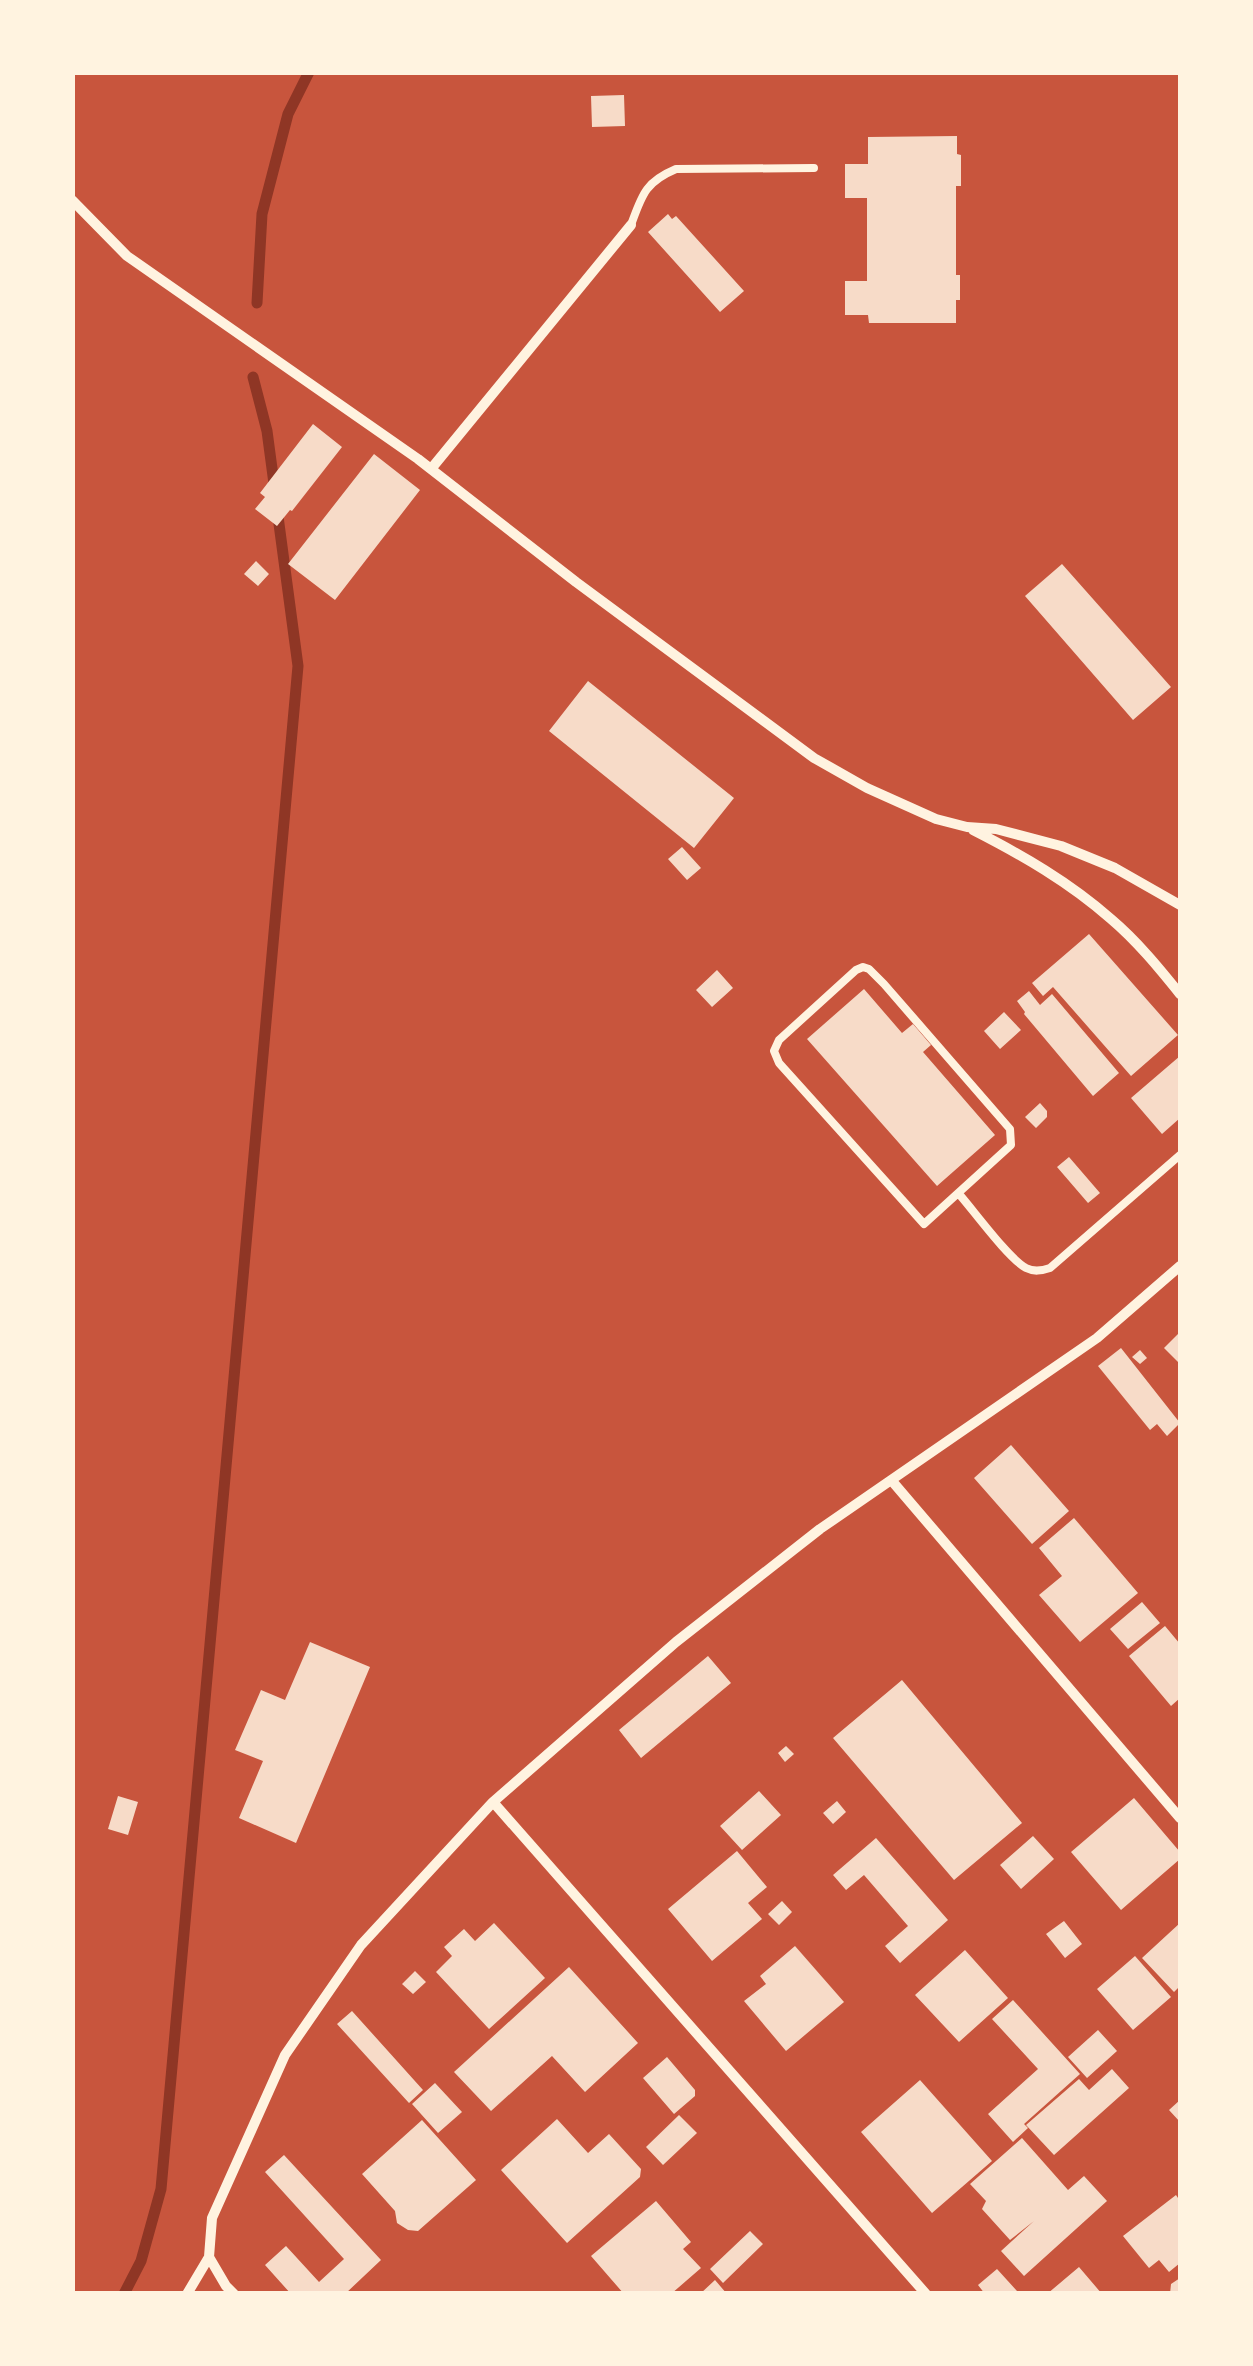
<svg xmlns="http://www.w3.org/2000/svg" width="1253" height="2366" viewBox="0 0 1253 2366" font-family="Raleway,sans-serif">
<rect width="100%" height="100%" fill="#c8553d"/>
<g fill="none" stroke-linecap="round" stroke-linejoin="round">
<path stroke="#8f3625" stroke-width="11" d="M257 303 262 214 288 114 309 72
M253 377 267 431 275 491
M124 2294 141 2261 161 2189 298 666 277 509"/>
</g>
<path fill="#f7dbc8" d="M624 95 625 126 592 127 591 96Z
M957 136V154L961 155V186H956V275H960V300H956V323H869L868 315H845V281H867V198H845V164H868V137Z
M668 214 672 219 676 216 744 291 720 312 648 232Z
M313 424 342 447 292 511 290 510 277 526 255 509 265 497 260 493Z
M374 454 420 490 335 600 288 564Z
M256 561 269 574 258 586 244 574Z
M1062 564 1171 687 1133 720 1025 596Z
M588 681 734 798 694 848 549 731Z
M682 847 701 868 687 880 668 859Z
M1089 934 1178 1035 1131 1076 1053 987 1043 996 1032 983Z
M717 970 733 988 712 1007 696 990Z
M864 989 902 1033 913 1024 931 1045 923 1052 995 1135 937 1186 807 1039Z
M1029 991 1040 1005 1052 994 1119 1073 1093 1096 1024 1014 1025 1012 1017 1001Z
M1004 1012 1021 1030 1000 1049 984 1031Z
M1180 1056V1118L1162 1134 1131 1098Z
M1040 1103 1047 1111V1117L1036 1128 1025 1117Z
M1069 1157 1100 1193 1088 1203 1057 1167Z
M1180 1332V1364L1164 1348Z
M1121 1348 1180 1423 1167 1436 1157 1424 1150 1430 1098 1366Z
M1140 1350 1147 1358 1140 1364 1132 1357Z
M1011 1445 1069 1511 1032 1544 974 1478Z
M1074 1518 1138 1593 1080 1642 1039 1595 1062 1576 1039 1548Z
M1142 1602 1160 1623 1128 1649 1110 1629Z
M1165 1626 1180 1644V1698L1171 1706 1129 1656Z
M310 1642 370 1667 296 1843 239 1818 263 1761 235 1750 261 1690 285 1700Z
M708 1656 731 1683 641 1758 619 1730Z
M902 1680 1022 1823 954 1880 833 1738Z
M786 1746 794 1754 785 1762 778 1753Z
M759 1791 781 1815 742 1850 720 1826Z
M118 1796 138 1802 128 1835 108 1829Z
M1134 1798 1180 1852V1859L1121 1910 1071 1852Z
M837 1801 846 1812 833 1824 823 1813Z
M1033 1836 1054 1859 1021 1889 1000 1865Z
M876 1838 948 1920 900 1963 885 1946 908 1926 864 1875 846 1890 833 1875Z
M737 1851 767 1887 748 1903 762 1919 712 1961 668 1909Z
M782 1901 792 1912 779 1925 768 1914Z
M1064 1921 1082 1944 1065 1958 1046 1934Z
M494 1923 545 1978 489 2029 436 1972 452 1956 444 1947 464 1929 475 1941Z
M1180 1923V1986L1174 1992 1142 1958Z
M795 1946 844 2002 786 2051 744 2001 766 1984 760 1976Z
M965 1950 1008 1998 959 2042 915 1995Z
M1135 1956 1171 1997 1133 2030 1097 1989Z
M569 1967 638 2043 585 2092 552 2056 491 2111 454 2072Z
M415 1971 426 1982 413 1994 402 1984Z
M1013 2000 1080 2074 1024 2124 1028 2128 1013 2142 988 2114 1038 2069 992 2019Z
M352 2011 423 2090 409 2103 337 2024Z
M1098 2030 1117 2051 1087 2078 1068 2057Z
M667 2057 695 2090V2096L674 2114 643 2078Z
M1112 2069 1129 2088 1054 2155 1026 2125 1079 2079 1089 2090Z
M920 2080 992 2161 932 2213 861 2132Z
M435 2083 462 2112 438 2133 412 2104Z
M1180 2100V2122L1169 2110Z
M679 2115 697 2133 663 2165 646 2147Z
M557 2119 588 2153 609 2134 641 2169 640 2177 567 2243 501 2170Z
M422 2120 476 2180 418 2231 408 2230 397 2223 395 2211 362 2174Z
M1022 2138 1068 2190 1084 2176 1107 2201 1024 2276 1001 2251 1034 2221 1010 2240 982 2209 986 2201 970 2184Z
M284 2155 381 2260 345 2294H291L265 2265 286 2246 319 2282 344 2259 265 2172Z
M1176 2195 1180 2201V2263L1169 2272 1159 2260 1149 2268 1123 2236Z
M656 2201 691 2242 683 2249 701 2268 671 2294H624L591 2256Z
M750 2231 763 2244 723 2283 710 2269Z
M1079 2267 1102 2294H1047Z
M997 2269 1017 2291 1014 2294H985L978 2285Z
M1180 2278V2294H1170L1171 2284Z
M715 2280 727 2294H700Z"/>
<g fill="none" stroke-linecap="round" stroke-linejoin="round">
<path stroke="#fff3e0" stroke-width="8" d="M631 225C642 195 645 182 676 169L814 168
M863 967 869 969 884 984 1010 1129 1011 1145 924 1224 779 1063 774 1051 779 1040 856 970Z
M959 1194C974 1211 1008 1258 1026 1268 1034 1272 1041 1271 1050 1268L1180 1155"/>
<path stroke="#fff3e0" stroke-width="10" d="M72 200 127 256 418 459 576 582 814 758 867 788 936 819 967 827 996 829 1061 846 1115 868 1180 905
M431 469 631 225
M973 830C1022 855 1069 882 1111 919 1137 941 1159 968 1180 994
M892 1481 1180 1818
M493 1802 926 2294
M209 2257 226 2286 234 2294
M187 2294 209 2257 212 2218 285 2055 361 1945 493 1802 676 1642 820 1529 1097 1338 1180 1266"/>
</g>
<rect width="1253" height="2366" fill="none" stroke="#fff3e0" stroke-width="150"/>
</svg>
